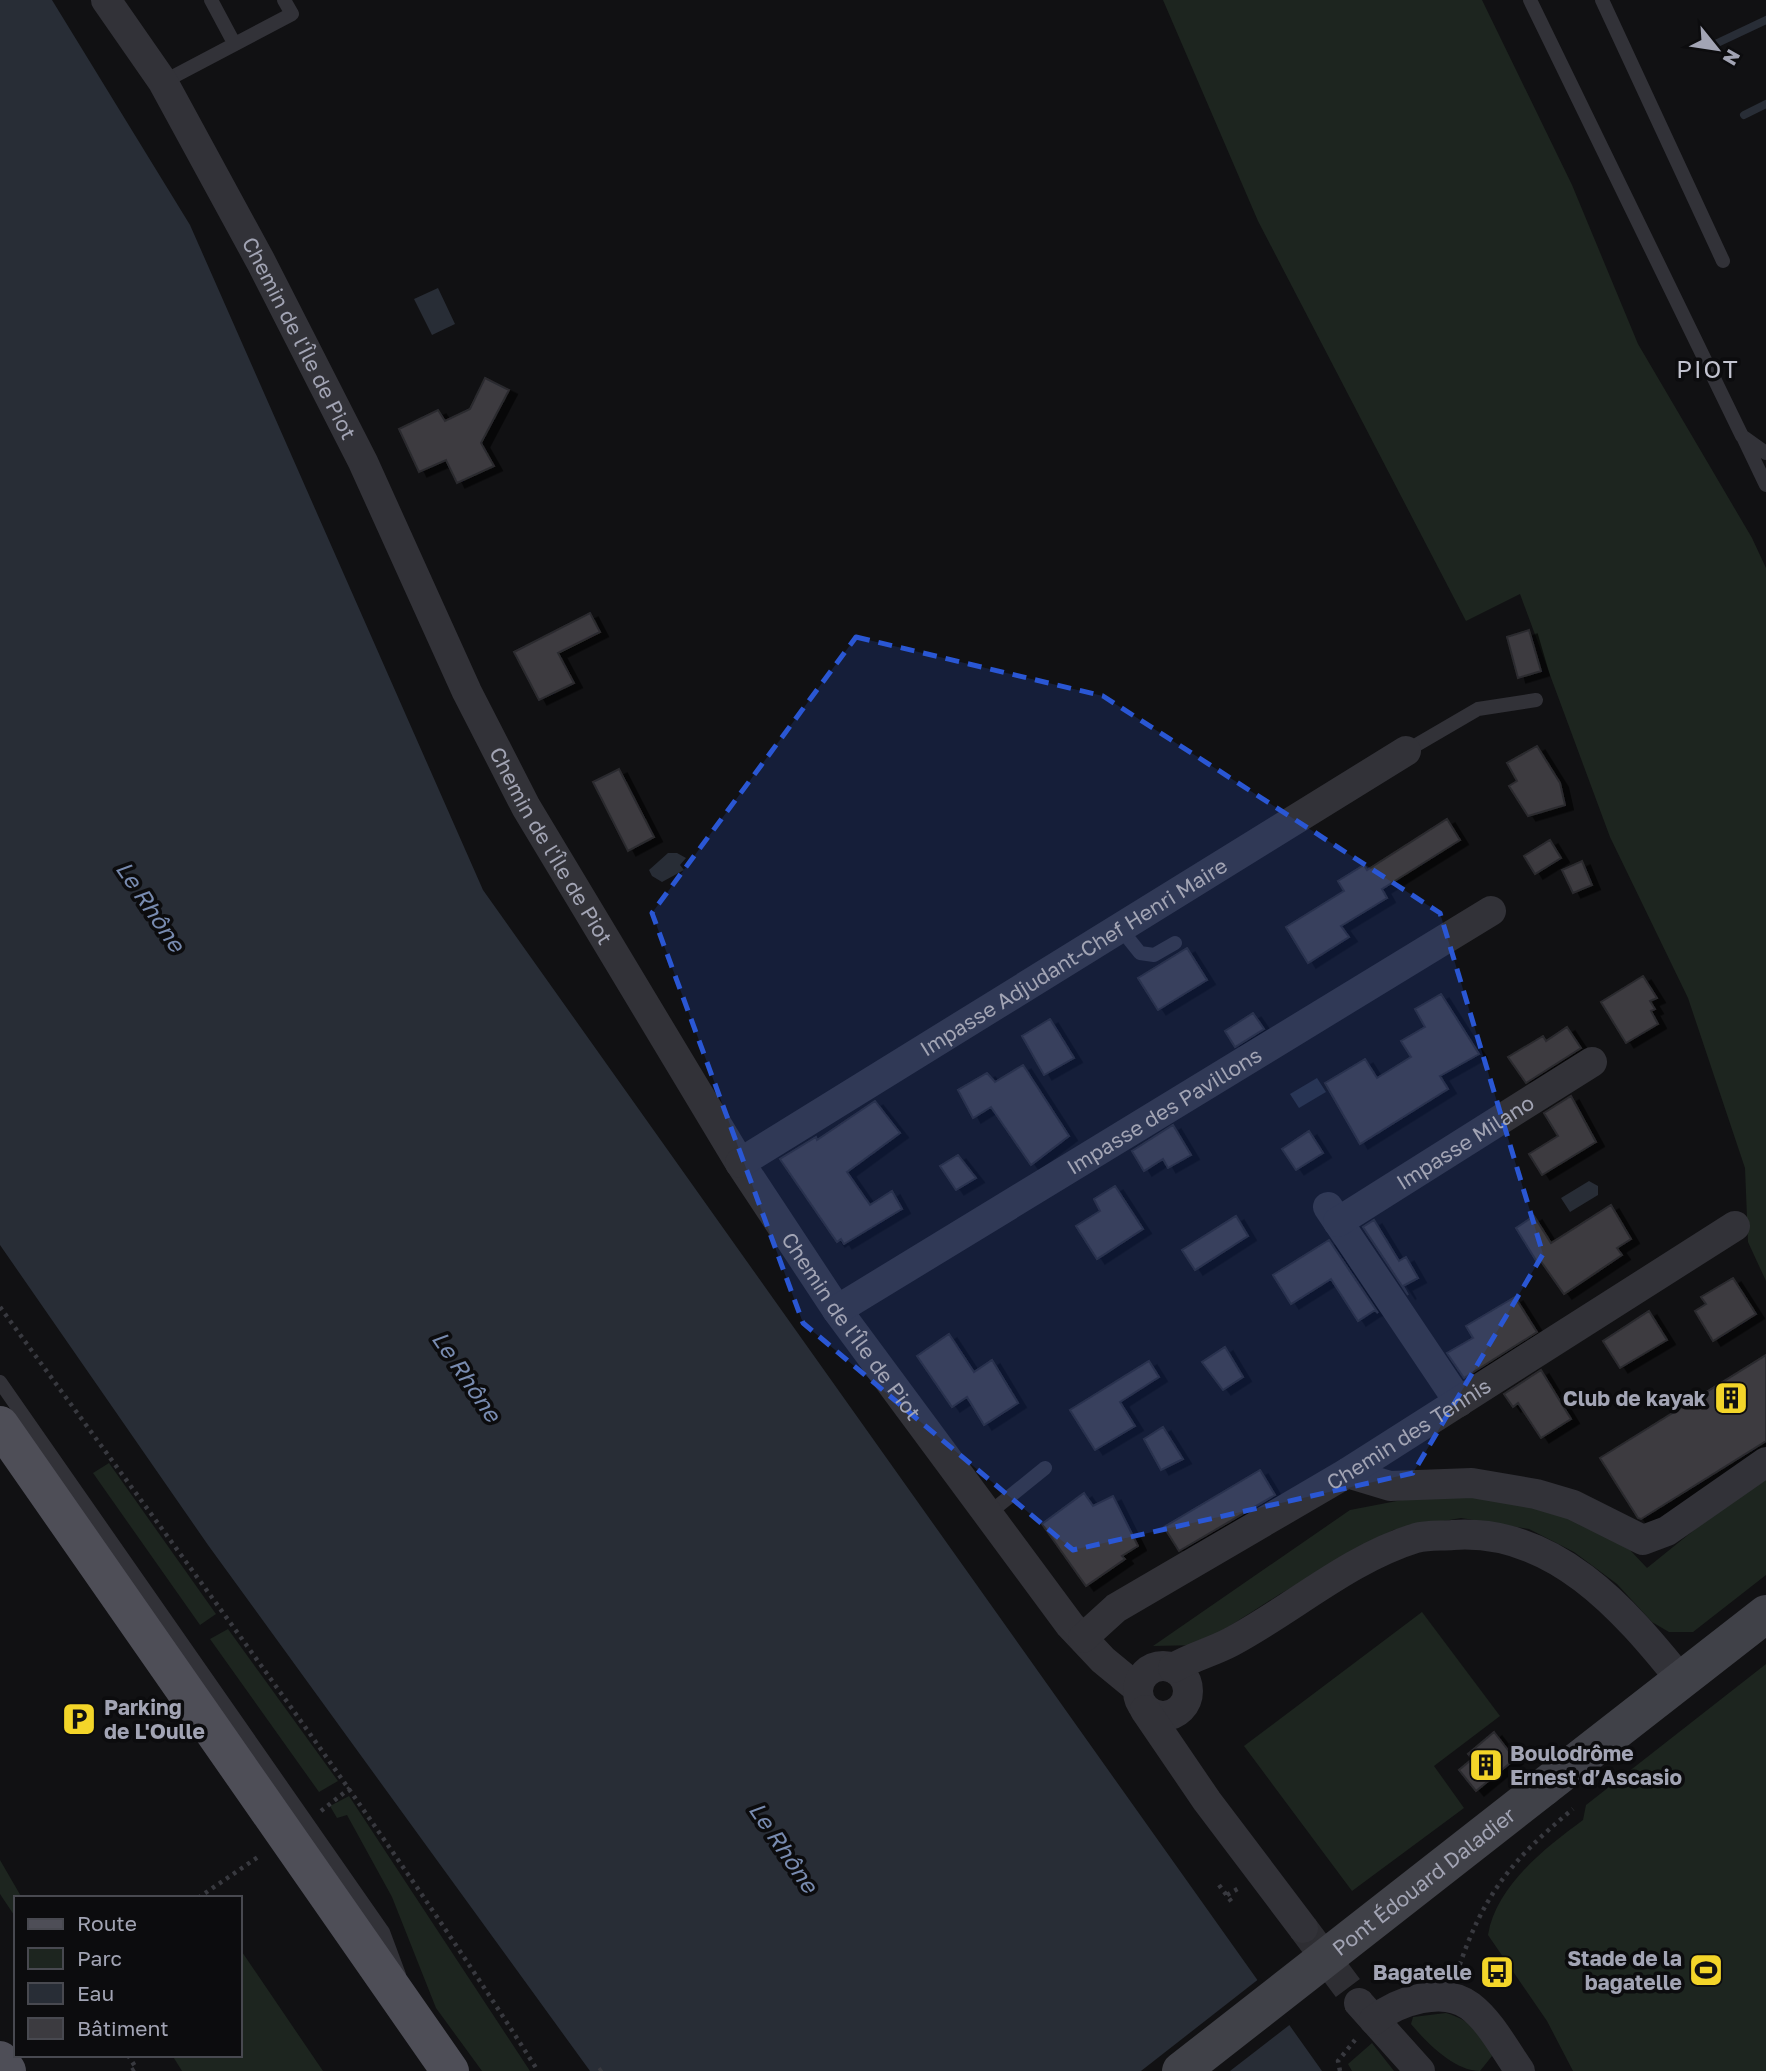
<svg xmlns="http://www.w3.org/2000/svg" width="1766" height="2071" viewBox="0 0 1766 2071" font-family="'Golos Text',sans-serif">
<defs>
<filter id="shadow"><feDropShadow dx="8" dy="4.5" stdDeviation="0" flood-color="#0009"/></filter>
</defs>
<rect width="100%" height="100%" fill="#111113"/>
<path fill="#1d251f" d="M1163 0H1482L1572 185 1638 344 1752 538 1766 568V1281L1748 1242 1745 1168 1688 998 1610 837 1520 594 1466 621 1258 221Z
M109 1463 216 1614 200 1625 93 1473Z
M1766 1472V1575L1693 1632H1669L1652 1622 1617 1584 1574 1552 1529 1529 1461 1518 1393 1530 1280 1594 1200 1645 1153 1646 1350 1510 1449 1491 1556 1505 1630 1550 1647 1568Z
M1422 1612 1500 1716 1434 1766 1464 1808 1352 1891 1244 1746Z
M228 1629 338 1781 319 1792 210 1639Z
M1766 1664V2071H1573L1547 2021 1488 1935C1496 1886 1545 1848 1583 1820L1586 1805Z
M349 1796 530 2071H482L436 2008 392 1897 347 1815 337 1818 330 1806Z
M0 1860 22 1898H16V1918L0 1894Z
M240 1949 323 2071H182L172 2055H240Z
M1446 2013C1467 2019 1487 2034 1492 2056L1480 2071C1454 2071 1426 2042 1411 2024L1413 2017Z
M1372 2043 1394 2071H1352L1348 2064Z"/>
<path fill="#282d36" d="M0 0H52L190 225 483 890 1322 2071H590L208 1545 0 1245Z
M438 288 455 324 432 335 414 299Z
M668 853H677L686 858 680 865 684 870 662 882 652 876 649 870Z
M1317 1078 1326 1092 1299 1108 1290 1094Z
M1589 1181 1598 1186V1195L1570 1212 1561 1198Z"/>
<path fill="#111113" d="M1260 1978 1292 2023 1230 2071H1141Z"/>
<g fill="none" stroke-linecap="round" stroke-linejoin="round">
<path stroke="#282d36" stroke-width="8" d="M1709 47 1766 20
M1744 115 1766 104"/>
</g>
<path fill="#3c3b40" stroke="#2c2b2f" stroke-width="2" filter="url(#shadow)" d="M485 378 509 390 481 443 494 466 457 483 446 460 419 472 399 429 438 410 445 421 470 409Z
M590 613 600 632 558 653 574 683 539 700 514 652Z
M1529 630 1541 671 1518 678 1507 637Z
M1537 746 1560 783 1565 805 1528 816 1509 786 1517 781 1507 763Z
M619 769 654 837 628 851 593 782Z
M1447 819 1460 840 1382 889 1387 898 1341 926 1349 937 1308 963 1286 927 1344 891 1338 881 1364 865 1367 870Z
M1550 840 1561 858 1535 874 1524 856Z
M1582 861 1592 885 1573 893 1562 870Z
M1187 948 1207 980 1158 1010 1138 978Z
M1643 976 1657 998 1650 1001 1655 1009 1651 1011 1658 1024 1626 1043 1601 1002Z
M1441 994 1479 1054 1440 1076 1448 1089 1360 1144 1325 1083 1365 1059 1377 1078 1411 1057 1401 1041 1425 1027 1415 1009Z
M1253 1013 1264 1029 1235 1047 1225 1031Z
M1050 1019 1074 1058 1044 1075 1022 1036Z
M1567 1027 1581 1048 1526 1083 1508 1057 1543 1036 1546 1041Z
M1023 1065 1069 1136 1031 1165 991 1107 973 1118 958 1090 987 1073 995 1082Z
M1571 1096 1596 1142 1542 1175 1529 1154 1558 1136 1544 1113Z
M875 1101 900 1133 847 1172 870 1205 892 1191 902 1209 844 1244 841 1239 837 1242 780 1159 816 1137 817 1140Z
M1173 1125 1191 1155 1168 1168 1163 1159 1144 1171 1132 1151Z
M1309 1131 1323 1153 1296 1170 1282 1149Z
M958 1155 976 1178 956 1190 940 1166Z
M1115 1186 1143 1229 1097 1259 1076 1226 1100 1211 1094 1199Z
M1611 1205 1631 1239 1617 1248 1622 1255 1564 1294 1540 1260 1537 1262 1516 1228 1534 1216 1551 1243Z
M1236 1216 1248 1236 1195 1270 1182 1250Z
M1374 1220 1399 1261 1406 1257 1418 1278 1403 1286 1408 1295 1363 1227Z
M1329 1240 1378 1313 1375 1310 1358 1321 1331 1279 1291 1304 1273 1275Z
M1733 1278 1756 1314 1713 1341 1695 1311 1706 1304 1701 1297Z
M1515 1297 1537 1332 1464 1378 1447 1353 1473 1338 1466 1326Z
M1649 1311 1667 1340 1620 1368 1603 1341Z
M949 1334 974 1372 992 1360 1018 1403 984 1425 967 1397 952 1407 917 1356Z
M1225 1347 1243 1377 1223 1390 1202 1362Z
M1766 1355V1441L1641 1519 1638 1518 1600 1458Z
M1149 1361 1159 1377 1120 1402 1135 1426 1095 1450 1070 1410Z
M1541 1370 1571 1419 1541 1438 1518 1403 1513 1407 1504 1394Z
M1163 1427 1183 1459 1161 1470 1144 1439Z
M1260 1470 1275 1495 1179 1551 1164 1527Z
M1084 1493 1093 1506 1113 1496 1138 1546 1122 1556 1125 1559 1086 1586 1042 1524Z
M1494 1732 1515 1759 1476 1791 1459 1770 1472 1759 1468 1754Z"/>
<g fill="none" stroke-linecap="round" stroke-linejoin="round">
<path stroke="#2e2e33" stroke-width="30" stroke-dasharray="30 15" stroke-linecap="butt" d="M1303 1928 1359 2003"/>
<path stroke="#38393f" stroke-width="4.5" stroke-dasharray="3.5 5" stroke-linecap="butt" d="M0 1307C183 1559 371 1808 538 2071
M321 1811 350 1788
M1219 1885 1234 1905
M1227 1895 1241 1887
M198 1898 261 1855
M1457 1973C1482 1896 1511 1860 1573 1809
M128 2055 136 2068 131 2071
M599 2071 603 2068
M1340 2071 1338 2061 1355 2040"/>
<path stroke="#323238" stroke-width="14" d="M211 0 234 43
M1530 0 1742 436 1766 453
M1602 0 1723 261
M163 82 292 14 284 0
M1744 439 1766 485
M1406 751 1478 709 1536 700
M1120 928 1140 953 1154 955 1175 943
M0 1382 383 1932 399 1975
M988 1514 1045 1468"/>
<g stroke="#323238" stroke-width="30">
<path id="s1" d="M106 0 163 82 261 262 363 462 467 692 526 807 740 1163 837 1310 1070 1625 1103 1660 1137 1688"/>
<path id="s2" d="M740 1163 1406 751"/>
<path d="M1328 1207 1459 1402"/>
<path id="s3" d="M1338 1222 1592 1062"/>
<path id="s4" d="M837 1310 1491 911"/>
<path d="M1347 1473 1390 1486 1472 1483 1536 1494 1573 1505 1643 1540 1667 1531 1766 1462"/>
<path id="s5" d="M1083 1638 1116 1608 1347 1473 1735 1226"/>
<circle cx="1163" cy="1691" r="25"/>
<path d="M1173 1668C1192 1657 1212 1652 1231 1642 1293 1609 1348 1559 1416 1538 1427 1535 1441 1536 1453 1535 1554 1528 1624 1609 1681 1680"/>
<path d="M1145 1710 1207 1801 1303 1928"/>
<path d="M1359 2003 1420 2071"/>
<path d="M1374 2020C1398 2001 1443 1986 1470 2006 1491 2022 1505 2050 1520 2071"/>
</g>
<path stroke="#404148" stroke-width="38" d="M1544 1787 1766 1614"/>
<path stroke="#4e4e57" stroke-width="38" d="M0 1425 450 2071
M0 2060 7 2071"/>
<path stroke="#404148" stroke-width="38" id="s6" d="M1181 2071 1544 1787"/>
</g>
<path fill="#2a57d4" fill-opacity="0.2" stroke="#2a57d4" stroke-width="5" stroke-dasharray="14 9" stroke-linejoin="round" d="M856 637 1103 696 1440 913 1543 1254 1413 1473 1073 1550 803 1323 652 913Z"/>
<defs>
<g id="building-square" transform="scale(1.75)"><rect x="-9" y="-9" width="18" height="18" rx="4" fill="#f3d529" stroke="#0c0c0e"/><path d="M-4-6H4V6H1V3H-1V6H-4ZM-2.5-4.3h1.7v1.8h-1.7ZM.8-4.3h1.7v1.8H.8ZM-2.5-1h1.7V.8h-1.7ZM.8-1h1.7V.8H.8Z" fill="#111"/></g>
<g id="parking-square" transform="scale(1.75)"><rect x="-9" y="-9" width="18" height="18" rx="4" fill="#f3d529" stroke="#0c0c0e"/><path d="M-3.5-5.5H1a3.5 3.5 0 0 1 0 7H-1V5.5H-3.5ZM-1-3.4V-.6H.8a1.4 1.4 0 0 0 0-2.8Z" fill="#111"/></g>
<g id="stadium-square" transform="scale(1.75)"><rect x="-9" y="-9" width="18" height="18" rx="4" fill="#f3d529" stroke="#0c0c0e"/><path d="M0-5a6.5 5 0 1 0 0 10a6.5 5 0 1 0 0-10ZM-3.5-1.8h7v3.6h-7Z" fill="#111"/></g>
<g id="bus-square" transform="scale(1.75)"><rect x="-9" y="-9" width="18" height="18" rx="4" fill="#f3d529" stroke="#0c0c0e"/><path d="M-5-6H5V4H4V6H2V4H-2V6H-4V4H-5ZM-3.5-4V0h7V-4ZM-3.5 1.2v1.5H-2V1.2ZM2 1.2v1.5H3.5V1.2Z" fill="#111"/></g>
</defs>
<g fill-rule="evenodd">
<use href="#building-square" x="1731" y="1398"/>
<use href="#parking-square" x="79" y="1719"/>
<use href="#building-square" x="1486" y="1765"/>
<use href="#stadium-square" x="1706" y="1970"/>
<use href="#bus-square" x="1497" y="1972"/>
</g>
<g text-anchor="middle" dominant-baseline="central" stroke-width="7" stroke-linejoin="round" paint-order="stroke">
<g font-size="21" fill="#a2a4b4" stroke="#0c0c0e">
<text stroke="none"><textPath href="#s1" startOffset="390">Chemin de l'Île de Piot</textPath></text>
<text stroke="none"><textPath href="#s1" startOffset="957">Chemin de l'Île de Piot</textPath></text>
<text stroke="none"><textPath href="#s2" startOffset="392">Impasse Adjudant-Chef Henri Maire</textPath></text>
<text stroke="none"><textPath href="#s4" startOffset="383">Impasse des Pavillons</textPath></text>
<text stroke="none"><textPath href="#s3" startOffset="150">Impasse Milano</textPath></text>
<text stroke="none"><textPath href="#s1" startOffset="1524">Chemin de l'Île de Piot</textPath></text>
<text stroke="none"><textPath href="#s5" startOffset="385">Chemin des Tennis</textPath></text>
<text stroke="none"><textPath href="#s6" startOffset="308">Pont Édouard Daladier</textPath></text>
</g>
<g font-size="21" font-weight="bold" fill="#a2a4b4" stroke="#0c0c0e" text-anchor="end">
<text x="1706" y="1398">Club de kayak</text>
<text x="104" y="1707" text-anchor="start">Parking<tspan x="104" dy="24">de L'Oulle</tspan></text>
<text x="1510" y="1753" text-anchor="start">Boulodrôme<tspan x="1510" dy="24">Ernest d’Ascasio</tspan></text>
<text x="1682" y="1958">Stade de la<tspan x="1682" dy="24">bagatelle</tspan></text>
<text x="1472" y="1972">Bagatelle</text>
</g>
<g font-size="23" font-style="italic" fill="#788bb0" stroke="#0c0c0e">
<text transform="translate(151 906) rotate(56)">Le Rhône</text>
<text transform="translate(467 1376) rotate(56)">Le Rhône</text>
<text transform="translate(784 1847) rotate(56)">Le Rhône</text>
</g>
<g font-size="24" letter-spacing="2" fill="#c3c4d0" stroke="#0c0c0e">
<text x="1708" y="368">PIOT</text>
</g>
</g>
<rect x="14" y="1896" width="228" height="161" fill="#0c0c0e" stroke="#484950" stroke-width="2"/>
<rect x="28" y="1919" width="35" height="10" fill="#4e4e57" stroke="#484950" stroke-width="2"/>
<text x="77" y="1931" font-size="21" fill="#a2a4b4">Route</text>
<rect x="28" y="1948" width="35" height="21" fill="#1d251f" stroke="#484950" stroke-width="2"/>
<text x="77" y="1966" font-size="21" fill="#a2a4b4">Parc</text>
<rect x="28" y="1983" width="35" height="21" fill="#282d36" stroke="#484950" stroke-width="2"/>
<text x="77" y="2001" font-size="21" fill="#a2a4b4">Eau</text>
<rect x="28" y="2018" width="35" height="21" fill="#3c3b40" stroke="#484950" stroke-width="2"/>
<text x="77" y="2036" font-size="21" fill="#a2a4b4">Bâtiment</text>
<g transform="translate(1717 49) rotate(120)" stroke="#0c0c0e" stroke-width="5" paint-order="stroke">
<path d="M0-5L12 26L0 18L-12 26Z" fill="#a2a4b4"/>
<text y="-10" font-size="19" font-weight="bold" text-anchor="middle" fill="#a2a4b4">N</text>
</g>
</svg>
